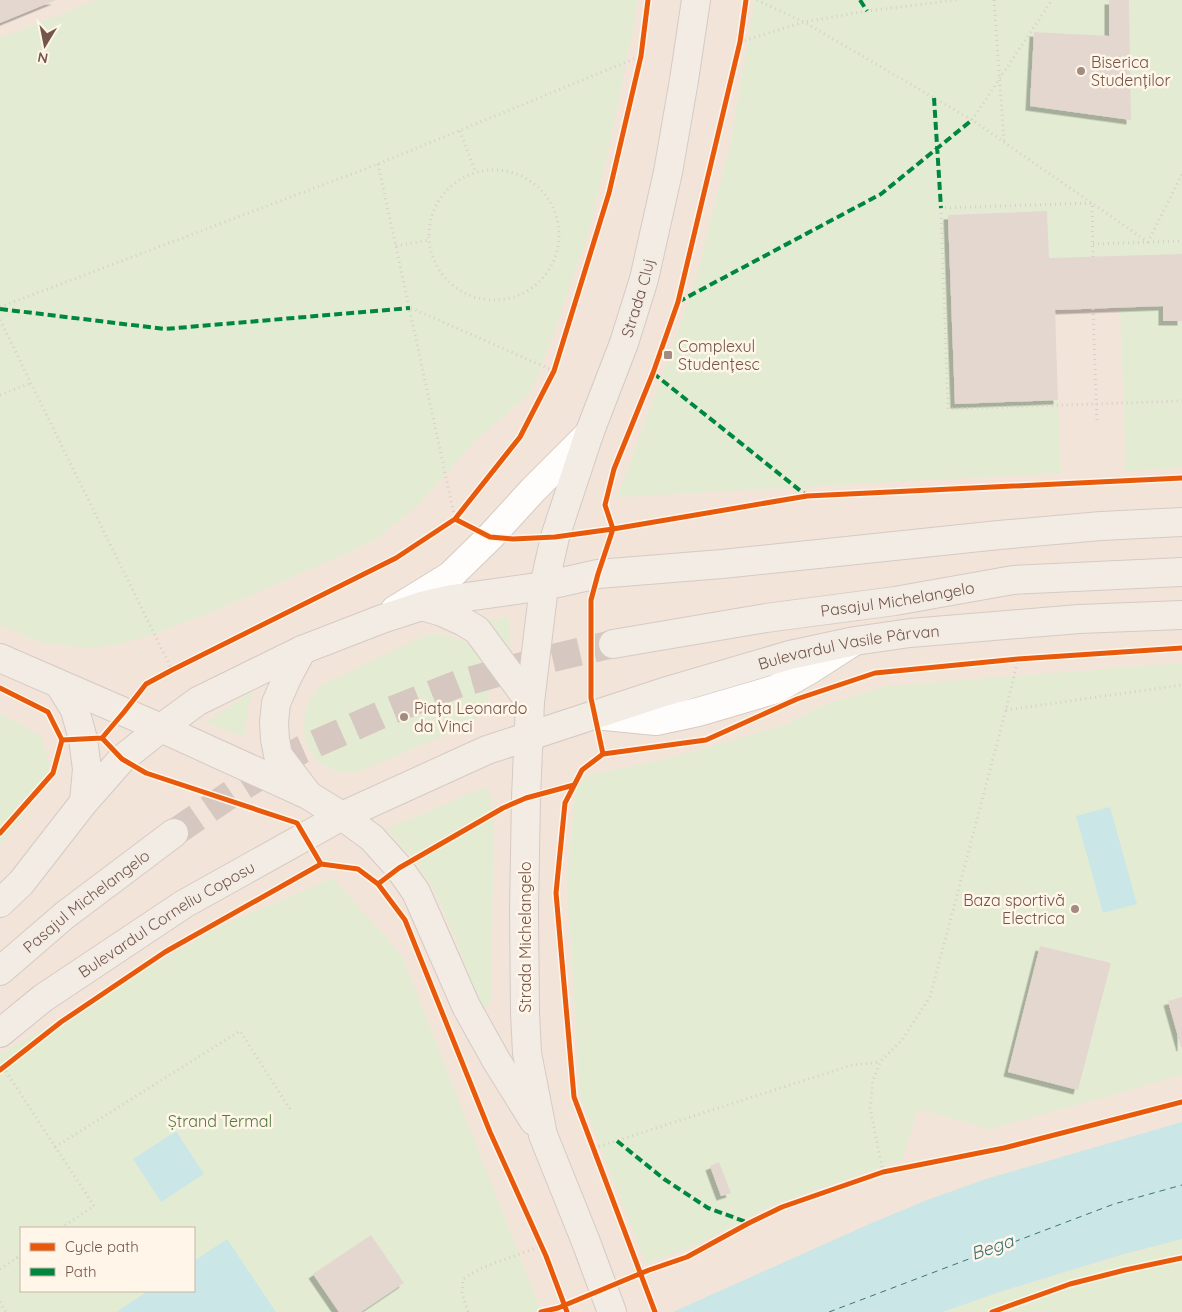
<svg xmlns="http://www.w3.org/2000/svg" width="1182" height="1312" viewBox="0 0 1182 1312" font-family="Quicksand,sans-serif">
<defs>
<filter id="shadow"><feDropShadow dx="-4.5" dy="4.5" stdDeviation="0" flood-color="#0004"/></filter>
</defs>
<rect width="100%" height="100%" fill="#f6efe8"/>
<path fill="#f2e4d8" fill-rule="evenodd" d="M0 0H1182V1312H0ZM21 1228H194V1291H21Z"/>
<path fill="#e3ecd3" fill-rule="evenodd" d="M96 0H638L635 19 611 138 588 235 551 341 531 392 476 440 417 506 378 538 343 555 219 609 154 634 119 644 89 648 38 642 0 625V38Z
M754 0H881V1L890 0H1182V254L1049 258 1047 211 948 215 955 403 1058 400 1061 473 617 497 660 382 695 282 730 145 753 11Z
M1163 306 1164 321H1182V468L1126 471 1120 308Z
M510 617V652L497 632 486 621Z
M442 634 468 643 485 659 489 671 490 687 488 702 479 715 468 725 356 773C344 772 332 771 322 764 304 753 301 724 307 706 310 699 315 692 320 686L426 635Z
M1182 663V1075L991 1129 917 1109 903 1159 766 1208 698 1244 646 1264 580 1095 567 881 573 811 577 786 592 774 660 761 785 725 823 705 887 686Z
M253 691 248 708 244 737 206 722Z
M0 713 41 736 50 768 43 790 0 845Z
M488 786 494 821 491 998 489 1005 486 1007 482 1006 476 996 456 940 434 890 416 862 386 829Z
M333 878 402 956 542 1312H0V1054L221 926ZM21 1228H194V1291H21Z
M1182 1239V1312H942C1021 1285 1101 1261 1182 1239Z"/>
<path fill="#cae6e7" d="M1110 807 1137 904 1103 913 1076 816Z
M1182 1122V1239L1121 1255 1009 1289 942 1312H673L876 1221 930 1199 986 1179Z
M176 1131 204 1174 161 1202 133 1159Z
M227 1239 276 1312H116L148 1291H194V1261Z"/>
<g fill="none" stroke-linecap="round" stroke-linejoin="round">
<path stroke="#3c747a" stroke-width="1" stroke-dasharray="6 5" stroke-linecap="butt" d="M829 1312 1114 1204 1182 1185"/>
</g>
<path fill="#e3d7d0" filter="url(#shadow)" d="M0 0H56L0 23Z
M1109 0H1129L1131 120 1030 106 1034 32 1109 36Z
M1047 211 1049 258 1182 254V321H1163V306L1055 310 1058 400 955 404 948 215Z
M1040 946 1111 963 1078 1090 1008 1072Z
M1182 997V1047H1181L1168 1001Z
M719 1162 731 1193 721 1196 710 1166Z
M371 1235 404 1283 361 1312H339L313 1274Z"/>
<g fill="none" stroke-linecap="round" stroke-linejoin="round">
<path stroke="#d6c8c0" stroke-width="28" stroke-dasharray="28 14" stroke-linecap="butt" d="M174 833 234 792 301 750 392 710 458 684 544 660 613 644"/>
<g stroke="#d4cbc5" stroke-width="30">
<path id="minor" d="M395 610 450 576 490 537 533 490 589 434
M595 715 656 721 698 712 776 689 811 669 853 642"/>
</g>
<g stroke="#d5cac5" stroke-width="30">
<g id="major">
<path d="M422 606 442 612 462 621 477 630 530 702"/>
<path id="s1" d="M613 644 766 618 895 601 1013 580 1182 572"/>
<path d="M302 650 287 678 276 703 274 722 275 739 278 755 306 792"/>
<path d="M0 658 161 728 308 795 342 816 372 838 399 868 416 892 466 1006 496 1060 534 1121"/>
<path d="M59 684 75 710 83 739 87 769 84 802"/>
<path d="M0 903 21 883 84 802 122 759 161 728 198 701 302 650 382 619 422 606 452 599 544 586 598 574 722 564 999 535 1101 526 1182 522"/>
<path id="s2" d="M0 971 65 915 174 833"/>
<path id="s3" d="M0 1033 43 998 184 904 342 816 487 750 664 692 790 655 855 641 910 633 1079 619 1182 615"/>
<path id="s4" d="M612 1312 586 1242 543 1135 527 1053 525 1012 524 910 526 798 530 702 544 586 555 537 589 434 624 343 644 279 668 172 684 80 696 0"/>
</g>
</g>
<path stroke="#d8cec9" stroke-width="3" stroke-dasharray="1 4" stroke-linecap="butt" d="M757 0 804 22 972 120 1148 242 1182 174
M994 0 1004 142
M740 42 804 22 867 11 957 0
M972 120 1052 0
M460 131 475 171
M378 164 455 519
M429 235a65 65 0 1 1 130 0a65 65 0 1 1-130 0Z
M1093 244 1182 241
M396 246 428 240
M1093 257 1092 203 941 208 948 409 1182 401
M0 307 378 164 641 56
M411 308 554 371
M1093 309 1097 421
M0 320 172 670
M0 395 31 383
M1006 710 1182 685
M3 1067 94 1206 61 1228
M55 1147 240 1031 292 1112
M594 1148 852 1065 880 1062
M883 1172 870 1108 873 1081 880 1062 902 1040 930 997 1006 710 1018 659
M0 1269 21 1255
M0 1302 6 1312
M468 1312 462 1293 463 1279 479 1269 541 1246"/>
<use href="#minor" stroke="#fefdfc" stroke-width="28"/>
<use href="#major" stroke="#f2ece4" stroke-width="28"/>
<path stroke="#00873e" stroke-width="4" stroke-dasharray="8 4" stroke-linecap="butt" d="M860 0 867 11
M934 98 941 208
M678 302 881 194 972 120
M0 309 165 329 410 308
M653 373 807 496
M617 1141 664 1179 708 1208 749 1223"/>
<g stroke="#fff5e8" stroke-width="8">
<path id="cycleway" d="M455 519 490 537 513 539 555 537 613 529 807 496 1182 478
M0 688 48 712 62 740 53 773 0 833
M102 738 122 759 146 773 297 823 321 864
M62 740 102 738 124 712 146 684 172 670 396 558 455 519 520 437 554 371 609 193 641 56 648 0
M603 754 591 698V600L598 574 613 529 605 505 614 469 653 373 678 302 740 42 746 0
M378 884 399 868 503 808 526 798 574 785
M0 1070 61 1022 165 952 321 864 358 869 378 884 405 920 490 1132 546 1256 567 1312
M541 1312 558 1308 649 1270 687 1257 749 1223 782 1207 883 1172 1004 1148 1182 1102
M655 1312 574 1097 556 893 565 803 582 770 603 754 706 740 797 699 875 673 1018 659 1182 648
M992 1312 1070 1284 1125 1270 1182 1258"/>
</g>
<use href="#cycleway" stroke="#e8590c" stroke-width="5"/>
</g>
<g fill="#a28b81" stroke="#fff5e8" stroke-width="2">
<circle cx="1081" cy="71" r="5"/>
<rect x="663" y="350" width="10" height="10" rx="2.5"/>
<circle cx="404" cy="717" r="5"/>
<circle cx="1075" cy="909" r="5"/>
</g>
<g text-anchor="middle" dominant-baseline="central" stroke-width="5" stroke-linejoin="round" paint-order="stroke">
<g font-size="16" fill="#745549" stroke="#fff5e8" text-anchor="start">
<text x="1091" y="62">Biserica<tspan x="1091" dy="18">Studenților</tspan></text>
<text x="678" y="346">Complexul<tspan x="678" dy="18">Studențesc</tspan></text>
<text x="414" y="708">Piața Leonardo<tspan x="414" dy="18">da Vinci</tspan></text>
<text x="1065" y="900" text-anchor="end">Baza sportivă<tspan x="1065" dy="18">Electrica</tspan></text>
</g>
<g font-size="16" fill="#745549" stroke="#fff5e8">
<text stroke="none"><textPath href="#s4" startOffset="1045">Strada Cluj</textPath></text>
<text stroke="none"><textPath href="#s1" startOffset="288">Pasajul Michelangelo</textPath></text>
<text stroke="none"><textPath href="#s3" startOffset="942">Bulevardul Vasile Pârvan</textPath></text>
<text stroke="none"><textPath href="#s2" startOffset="111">Pasajul Michelangelo</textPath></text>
<text stroke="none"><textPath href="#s3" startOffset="202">Bulevardul Corneliu Coposu</textPath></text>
<text transform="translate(525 937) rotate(-90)">Strada Michelangelo</text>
</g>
<g font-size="16" fill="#557a41" stroke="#fff5e8">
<text x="220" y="1121">Ștrand Termal</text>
</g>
<g font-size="18" font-style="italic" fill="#3c747a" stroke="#fff5e8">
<text transform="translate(992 1247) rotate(-19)">Bega</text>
</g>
</g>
<rect x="20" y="1227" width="175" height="65" fill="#fff5e8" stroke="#c7b5a8"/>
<rect x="30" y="1243" width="25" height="8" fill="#e8590c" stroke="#c7b5a8"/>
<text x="65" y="1252" font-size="15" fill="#745549">Cycle path</text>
<rect x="30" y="1268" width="25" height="8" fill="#00873e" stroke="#c7b5a8"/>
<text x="65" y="1277" font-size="15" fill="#745549">Path</text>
<g transform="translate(45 45) rotate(190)" stroke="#fff5e8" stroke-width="4" paint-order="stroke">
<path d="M0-4L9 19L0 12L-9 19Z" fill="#745549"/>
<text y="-8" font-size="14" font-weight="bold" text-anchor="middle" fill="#745549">N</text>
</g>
</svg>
